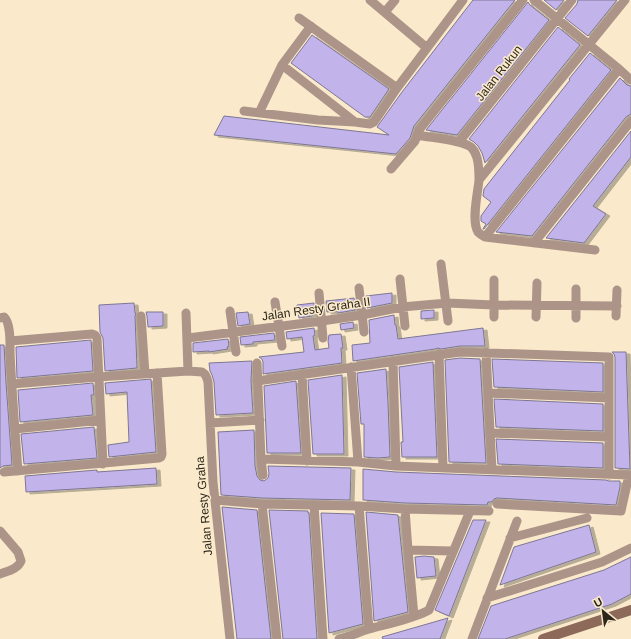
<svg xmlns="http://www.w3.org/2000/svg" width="631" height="639" viewBox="0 0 631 639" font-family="Helvetica,sans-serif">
<defs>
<filter id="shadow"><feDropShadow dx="4" dy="2" stdDeviation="0" flood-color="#0004"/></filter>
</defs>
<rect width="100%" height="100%" fill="#faeacb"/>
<path fill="#c2b4eb" stroke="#7d7693" filter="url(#shadow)" d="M473 0H515L414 126 410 138 396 154 214 135 224 116 389 135 377 127 402 92Z
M544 0H564L556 10Z
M578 0H617L588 36 565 18 577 4Z
M528 2 530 5 549 20 457 135 426 130Z
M558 27 580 45 485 163 482 153 478 146 474 142 469 139Z
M312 35 389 89 370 117H365L291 63Z
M590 53 611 70 484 229H483L486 224 481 221V216L491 202 483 196 484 189 570 80 569 79Z
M620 78 627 85 631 86V114L626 117 532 236 496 232Z
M631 131V157L593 206 606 214 584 243 546 238Z
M392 293V303L367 308 366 296Z
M354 298 355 310 338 313V311L327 312 326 301Z
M134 303 135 313H136L135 316 137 368 105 371 103 338 100 332 99 305Z
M314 303 315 314H313L312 316 299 318 297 305Z
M434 310V318L421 319V311Z
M146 312H163V326L148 327 147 316Z
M248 312 250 324 238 326 236 313Z
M394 315 395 325H396L398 339 483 328 485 346H460L441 349 438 348 435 349 353 361 352 345 370 343 369 320Z
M353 322 354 328 341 330 340 324Z
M314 328 315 335 313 336 315 350 329 348 328 341 329 335 341 334 343 348H341L342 363 263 374V362L262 359 259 357 304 352 302 337 287 339 286 332Z
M274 333 275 340 253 342V344L241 345 240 337Z
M228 339 229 346 227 347 228 349 209 352V351L193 352V343Z
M91 340 93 371 17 378 16 347Z
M0 345H4L6 383 12 465 3 466 0 468Z
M612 352H626L630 469 615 468V357L614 354Z
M460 358 480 359 486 463 449 462 445 360Z
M492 359 603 363V392L494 387Z
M252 361 251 381 253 413 216 415 214 382 212 375 210 371 209 363Z
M433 362 437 457H402L401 442H403L399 367Z
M386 369 388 403 390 457 378 458 364 457V424H361L357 373Z
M342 375 344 454H313L308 380Z
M151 379 156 452 109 457 108 445 129 442 127 392 106 394 105 383Z
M296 381 301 453H267L264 386Z
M93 383 94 395H91L93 415 20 422 18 390Z
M494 399 603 404V431L496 427Z
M94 427 97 458 24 464 21 434Z
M254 430 255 466 257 476 260 480 264 481 268 478 269 474 268 466 351 468 350 500 262 498 221 495 218 432Z
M496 439 603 443V468L498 464Z
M156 468 157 484 26 492 25 476 97 470V472Z
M363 469 396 472 606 480 609 481H620V487L616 505 497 498 494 499 492 502H488L487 505 405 503 363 500Z
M222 507 257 510 271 639H237Z
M269 510 308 511V513H309L317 639H283Z
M366 512 398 515 408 612 374 621Z
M321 513 354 514 363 624 329 633Z
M473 520H486L449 616 435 610Z
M589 525 596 552 500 585 514 547Z
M424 556 434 557 436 576 417 578 415 557Z
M631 557V594L612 604 505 639H478L491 606 604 570Z
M448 618 440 639H383L382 637Z"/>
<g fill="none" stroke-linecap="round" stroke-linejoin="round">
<path stroke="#ad9488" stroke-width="9" d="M370 0 427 48
M385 12 395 0
M299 18 397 88
M282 65 355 122
M619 69 631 80
M244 111 318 120 355 122 370 124 374 122 397 88 463 0
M259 113 282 65 311 26
M417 135C432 138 458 139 471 147 474 150 476 154 477 158 479 165 479 172 479 180 478 192 471 221 478 232 480 234 483 236 485 237L595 250
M459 142 572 0
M391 169 415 141 419 130 523 0
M479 180 625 0
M485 237 619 69 534 0
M534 243 631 121
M441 264 448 321
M400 279 405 326
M359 288 364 332
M319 293 323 338
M275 302 282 346
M230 311 236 352
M186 313 188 371
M141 316 145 374
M616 316 617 290
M494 317V280
M536 317 537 283
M0 318 4 317C11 323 10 344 10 353 12 392 15 432 18 471
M576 318V289
M188 338 322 321 362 315 402 307 447 303 494 305 617 306
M10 341 92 334 95 335 97 338 103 464
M486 352 492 470
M439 354 443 468
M393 361 396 466
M257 363 261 459 263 475
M351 367 358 462
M302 374 307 461
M257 381 460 352 609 357V475
M12 384 98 377 188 371 202 372C206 374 207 378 208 382L213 482 230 639
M488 393 609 398
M210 423 260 420
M15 429 101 420
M490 433 609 437
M261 459 358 462 396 466 629 475 621 511 497 504
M4 472 159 458 161 457 162 454 157 373
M215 500 262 504 359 506 405 509 489 511
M262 504 277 639
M314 505 323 639
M359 506 369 629
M405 509 408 550 414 616
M0 531 18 552 21 561C18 569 8 571 0 574
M510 538 587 518
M408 550 453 551
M487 598 602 562 631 548
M339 639C349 637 359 632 369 629 387 624 413 619 429 610L470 511
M472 639 517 521"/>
<path stroke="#8d6959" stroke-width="10" d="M543 639 631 610"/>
</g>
<g text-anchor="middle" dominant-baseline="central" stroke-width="3" stroke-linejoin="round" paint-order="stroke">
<g font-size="12" fill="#2c261a" stroke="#faeacb">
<text transform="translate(499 73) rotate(-52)">Jalan Rukun</text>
<text transform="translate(316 309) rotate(-8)">Jalan Resty Graha II</text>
<text transform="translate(204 506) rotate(-95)">Jalan Resty Graha</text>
</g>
</g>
<g transform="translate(603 611) rotate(331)" stroke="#faeacb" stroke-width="3" paint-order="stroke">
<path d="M0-3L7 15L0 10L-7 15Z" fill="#2c261a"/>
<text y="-6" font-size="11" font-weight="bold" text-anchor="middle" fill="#2c261a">U</text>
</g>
</svg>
